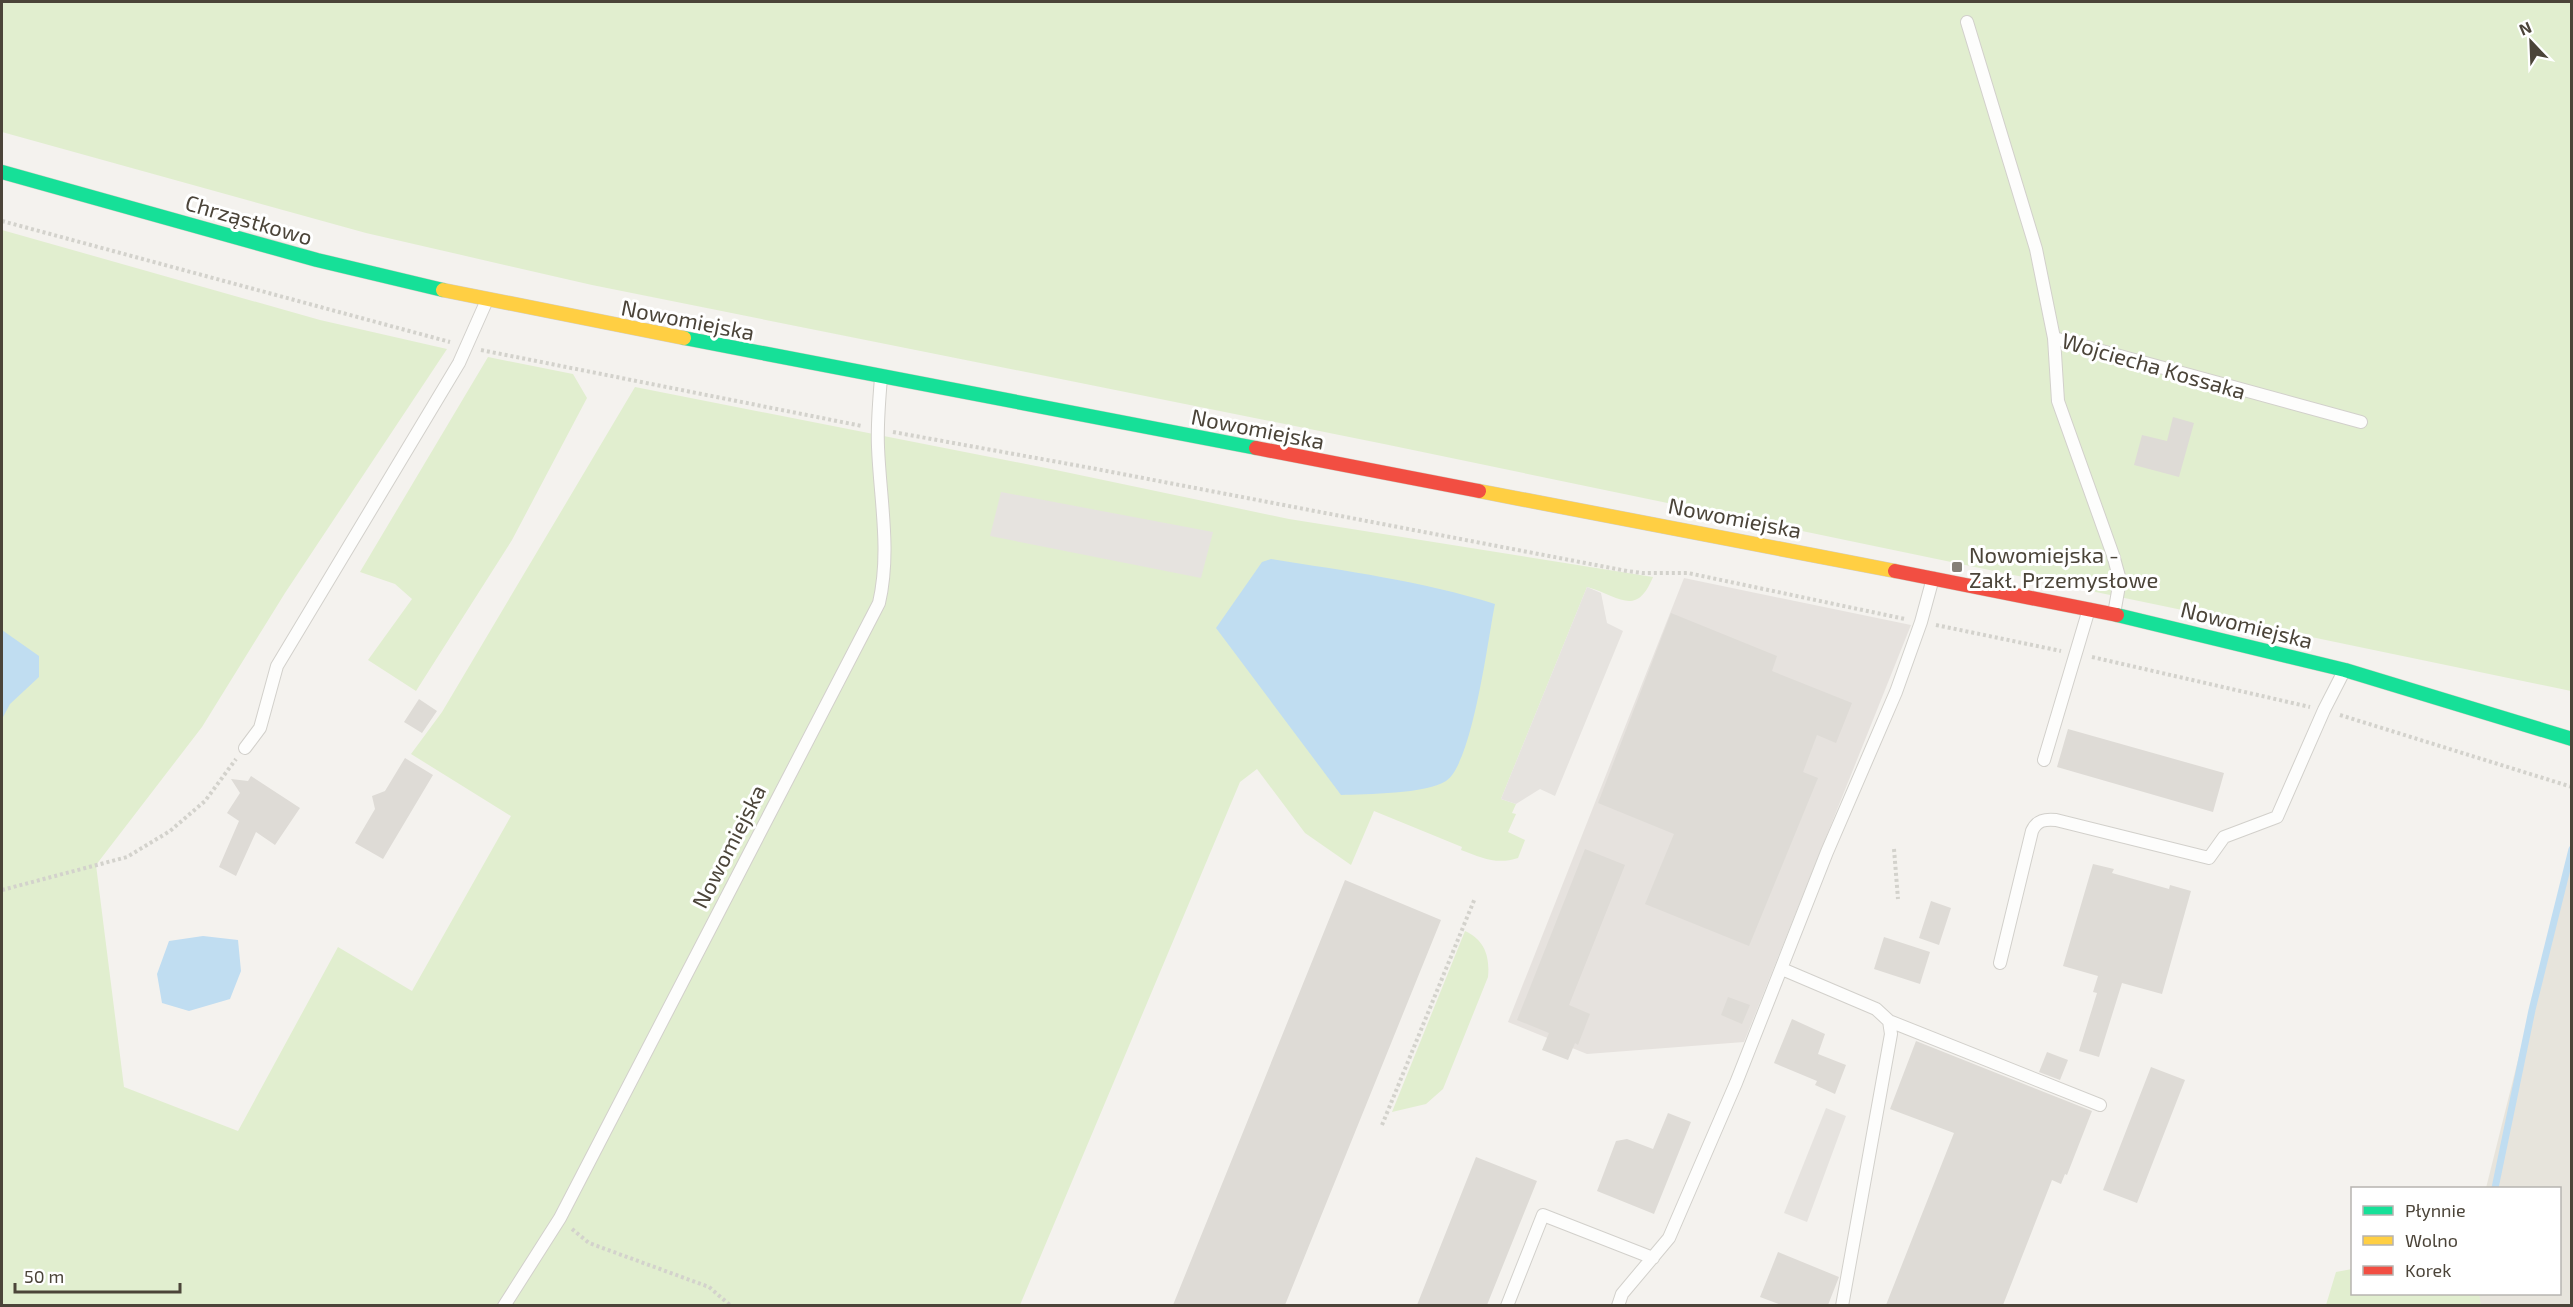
<svg xmlns="http://www.w3.org/2000/svg" width="2573" height="1307" viewBox="0 0 2573 1307" font-family="'Exo 2',sans-serif">
<rect width="100%" height="100%" fill="#f4f2ee"/>
<path fill="#e7e4dc" d="M2571 848V1305H2481L2478 1294H2560V1188H2486Z"/>
<path fill="#e6e2de" d="M1684 578 1911 625 1744 1042 1587 1054 1508 1022Z"/>
<path fill="#e1eecf" d="M2 2H2571V691L1384 444 592 285 366 233 2 132Z
M2 230 320 320 447 349 285 593 202 727 96 865 124 1087 238 1131 338 947 412 991 511 816 411 754 442 712 635 387 1051 469 1289 519 1653 577C1636 618 1620 596 1587 587L1501 799 1516 804 1512 813 1516 814 1508 832 1525 840 1518 858C1497 865 1482 858 1461 850L1462 847 1374 811 1351 865 1305 833 1257 769 1240 782 1020 1305H2Z
M488 357 573 374 587 398 512 540 416 691 368 660 412 599 395 584 360 572Z
M1465 931C1485 940 1490 957 1488 977L1443 1089 1426 1104 1392 1112Z
M2352 1269V1294H2479L2481 1305H2326L2336 1272Z"/>
<path fill="#e6e3df" d="M1001 492 1213 532 1201 578 990 536Z
M1587 587 1601 593 1607 623 1623 631 1555 796 1540 789 1516 804 1501 799Z
M1826 1108 1846 1116 1807 1222 1784 1213Z"/>
<path fill="#c0ddf1" d="M1271 559C1346 571 1422 581 1495 604 1488 638 1473 763 1446 781 1426 794 1366 794 1341 795L1216 628 1262 562Z
M2 630 39 656V677L10 704 2 719Z
M203 936 238 940 241 971 230 999 189 1011 162 1003 157 974 169 941Z"/>
<g fill="none" stroke-linecap="round" stroke-linejoin="round">
<path stroke="#c0ddf1" stroke-width="7" d="M2495 1188 2532 1010 2572 849"/>
</g>
<path fill="#dedbd6" d="M2173 417 2194 423 2179 477 2134 465 2142 435 2167 441Z
M1671 613 1777 656 1772 671 1852 703 1836 743 1817 735 1803 772 1818 778 1749 946 1645 904 1674 834 1598 803Z
M419 699 437 711 422 733 404 722Z
M2068 729 2224 773 2213 812 2057 767Z
M405 758 433 775 383 859 355 843 375 809 372 796 385 791Z
M251 776 300 808 275 845 256 832 236 876 219 867 239 821 227 813 240 793 231 779 248 781Z
M1585 849 1625 865 1569 1005 1590 1014 1578 1045 1575 1043 1568 1060 1542 1050 1549 1033 1517 1020Z
M2093 864 2114 869 2112 873 2169 889 2170 885 2191 891 2162 994 2122 983 2099 1057 2079 1051 2097 993 2093 992 2098 976 2063 966Z
M1345 880 1441 920 1285 1305H1173Z
M1931 901 1951 908 1939 945 1919 938Z
M1884 937 1930 952 1920 984 1874 969Z
M1728 997 1750 1005 1742 1024 1721 1015Z
M1792 1019 1825 1034 1818 1054 1846 1065 1835 1094 1815 1085 1817 1081 1774 1063Z
M1916 1041 2092 1111 2067 1175 2065 1174 2061 1184 2052 1180 2003 1305H1886L1954 1133 1890 1109Z
M2047 1052 2068 1060 2060 1080 2039 1072Z
M2151 1067 2185 1080 2137 1203 2103 1190Z
M1668 1113 1691 1122 1654 1214 1597 1191 1616 1141 1627 1139 1653 1149Z
M1476 1157 1537 1181 1487 1305H1417Z
M1778 1252 1839 1277 1828 1305H1781L1760 1297Z"/>
<g fill="none" stroke-linecap="round" stroke-linejoin="round">
<g stroke="#d2d0cb" stroke-width="14">
<path id="lane" d="M1967 22 2036 249 2054 338 2361 422
M2054 338 2058 401 2113 555 2120 580 2114 614
M245 748 260 728 277 666 459 363 487 300
M2044 760 2089 609
M2000 963 2032 831C2037 820 2045 819 2056 820L2209 858 2224 837 2277 817 2324 710 2344 671
M1782 969 1876 1009 1889 1021 1891 1034 1842 1306
M1889 1021 2100 1105
M504 1306 560 1218 879 603C891 551 880 499 878 447 877 424 879 401 881 378
M1507 1306 1543 1215 1653 1258
M1618 1306 1622 1294 1669 1238 1736 1083 1827 852 1896 692 1921 622 1933 578"/>
</g>
<g stroke="#d3cfc5" stroke-width="15">
<path id="fast" d="M2 172 317 260 443 290
M684 338 1256 448
M2117 615 2345 670 2572 739"/>
</g>
<g stroke="#d3cfc5" stroke-width="15">
<path id="slow" d="M443 290 684 338
M1479 491 1895 571"/>
</g>
<g stroke="#d3cfc5" stroke-width="15">
<path id="jam" d="M1256 448 1479 491
M1895 571 2117 615"/>
</g>
<path stroke="#d3d2cc" stroke-width="4" stroke-dasharray="3 3" stroke-linecap="butt" d="M2 221 450 342
M481 350 862 426
M893 432 1091 468 1627 571 1642 573H1688L1905 619
M1936 625 2061 651
M2092 657 2310 707
M2340 715 2572 787
M1894 849 1898 899
M2 890 127 857 170 831 205 801 236 759
M1382 1125 1475 898
M572 1229 589 1243 709 1287 731 1306"/>
<use href="#lane" stroke="#fdfdfc" stroke-width="12"/>
<use href="#fast" stroke="#16e098" stroke-width="14"/>
<use href="#slow" stroke="#ffcf43" stroke-width="14"/>
<use href="#jam" stroke="#f24e42" stroke-width="14"/>
</g>
<rect fill="#868178" stroke="#fff" stroke-width="2" x="1951" y="561" width="12" height="12" rx="3"/>
<g text-anchor="middle" dominant-baseline="central" stroke-width="6" stroke-linejoin="round" paint-order="stroke">
<g font-size="22" fill="#4b4439" stroke="#fff">
<text transform="translate(249 219) rotate(16)">Chrząstkowo</text>
<text transform="translate(688 319) rotate(11)">Nowomiejska</text>
<text transform="translate(2154 365) rotate(16)">Wojciecha Kossaka</text>
<text transform="translate(1258 428) rotate(11)">Nowomiejska</text>
<text transform="translate(1735 517) rotate(11)">Nowomiejska</text>
<text transform="translate(2247 624) rotate(14)">Nowomiejska</text>
<text transform="translate(728 846) rotate(-63)">Nowomiejska</text>
</g>
<g font-size="22" fill="#4b4439" stroke="#fff" text-anchor="start">
<text x="1969" y="554">Nowomiejska -<tspan x="1969" dy="25">Zakł. Przemysłowe</tspan></text>
</g>
</g>
<rect width="2573" height="1307" fill="none" stroke="#4b4439" stroke-width="6"/>
<rect x="2351" y="1187" width="210" height="108" fill="#ffffff" stroke="#b7b4b0" stroke-width="1.5"/>
<rect x="2363" y="1206" width="30" height="9" fill="#16e098" stroke="#b7b4b0" stroke-width="1.5"/>
<text x="2405" y="1217" font-size="18" fill="#4b4439">Płynnie</text>
<rect x="2363" y="1236" width="30" height="9" fill="#ffcf43" stroke="#b7b4b0" stroke-width="1.5"/>
<text x="2405" y="1247" font-size="18" fill="#4b4439">Wolno</text>
<rect x="2363" y="1266" width="30" height="9" fill="#f24e42" stroke="#b7b4b0" stroke-width="1.5"/>
<text x="2405" y="1277" font-size="18" fill="#4b4439">Korek</text>
<g transform="translate(2531 42) rotate(337)" stroke="#ffffff" stroke-width="4.5" paint-order="stroke">
<path d="M0-4.5L10 22L0 15L-10 22Z" fill="#4b4439"/>
<text y="-9" font-size="16" font-weight="bold" text-anchor="middle" fill="#4b4439">N</text>
</g>
<path d="M15 1283v9h165v-9" fill="none" stroke="#4b4439" stroke-width="3"/>
<text x="24" y="1283" font-size="18" fill="#4b4439" stroke="#ffffff" stroke-width="4.5" paint-order="stroke">50 m</text>
</svg>
